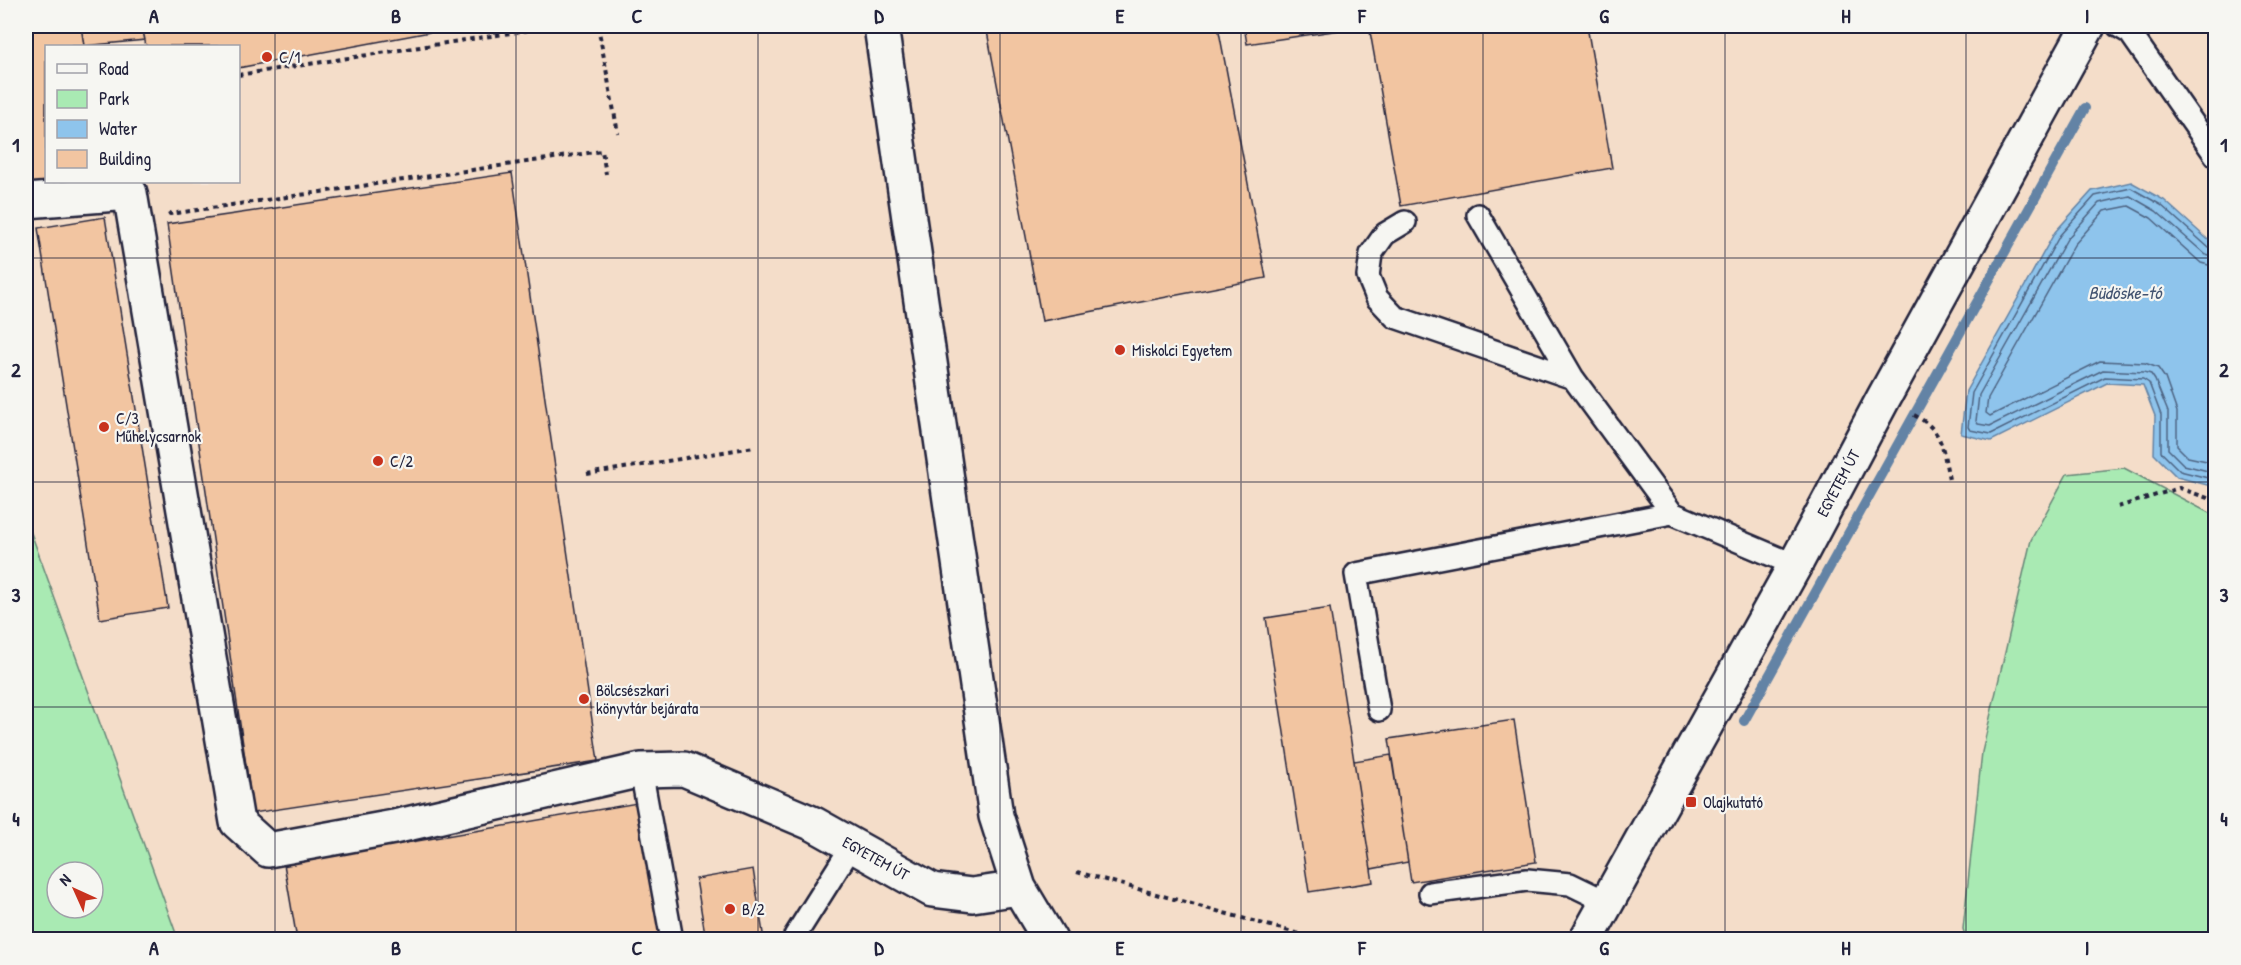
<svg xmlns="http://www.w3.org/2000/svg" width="2241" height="965" viewBox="0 0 2241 965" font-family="'Patrick Hand',sans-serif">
<rect width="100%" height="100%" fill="#f5e7da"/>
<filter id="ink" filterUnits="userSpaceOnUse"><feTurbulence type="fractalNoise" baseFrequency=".0167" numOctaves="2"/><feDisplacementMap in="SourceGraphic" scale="12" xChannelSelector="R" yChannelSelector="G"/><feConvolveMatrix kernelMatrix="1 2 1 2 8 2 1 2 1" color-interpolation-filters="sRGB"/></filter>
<g filter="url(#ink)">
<path fill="#f4ddc9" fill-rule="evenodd" d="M26 26H2215V939H178L26 519ZM46 46H238V182H46Z"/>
<path fill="#a9eab3" stroke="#668677" stroke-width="1.5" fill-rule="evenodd" d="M2124 468 2215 516V939H1966L1963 929 1982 752 2031 540 2067 474Z
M26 519 178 939H26ZM57 872H93V908H57Z"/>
<path fill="#8ec4ec" stroke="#6383a5" stroke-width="1.5" d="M2131 182 2164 200 2215 246V487L2177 477 2154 454 2155 416 2143 385 2107 383 1991 441 1961 434 1966 391 2055 232 2092 191Z"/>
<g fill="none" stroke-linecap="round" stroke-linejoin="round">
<path stroke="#4d6382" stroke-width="1.5" d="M2216 250 2209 248 2161 205 2131 188 2095 196 2060 235 1972 393 1968 427 1970 430 1991 434 2105 377 2143 379 2149 383 2161 415V452L2180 471 2216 480
M2216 258 2206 255 2156 211 2130 196 2099 203 2067 239 1979 395 1976 421 1978 424 1990 426 2103 370 2144 372 2151 374 2155 380 2168 412V449L2184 465 2216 473
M2216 267 2201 263 2151 218 2129 206 2104 211 2074 245 1988 398 1986 413 1990 416 2100 361 2145 363 2158 368 2165 378 2177 412V446L2188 457 2216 463"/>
<path stroke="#6383a5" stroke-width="10" d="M1744 721 2085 108"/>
</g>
<path fill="#f2c5a1" stroke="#22223b" stroke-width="1.5" d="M26 26H81L84 46H46V182H61L30 187 26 160Z
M81 26H142L145 40 84 46Z
M142 26H462L238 68V46H146Z
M493 26H534L494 33Z
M986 26H1218L1266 278 1042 321Z
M1244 26H1353V28L1247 44Z
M1369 26H1587L1612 168 1401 206Z
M512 173 598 761 253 813 167 224Z
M105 217 168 608 100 619 38 228Z
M1330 608 1373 882 1309 892 1266 618Z
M1514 720 1536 862 1411 882 1389 739Z
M1391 755 1408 862 1371 869 1354 761Z
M637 803 660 940H297L284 864Z
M753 869 764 940H706L696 879Z"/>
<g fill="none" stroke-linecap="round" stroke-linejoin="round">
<g stroke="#22223b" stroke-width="26">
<path id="lane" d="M2118 26 2130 33 2216 156
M1478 215 1573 378
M1405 222 1385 234 1371 254 1368 276 1377 298 1395 317 1573 378 1672 513 1795 565
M1379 710 1356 574 1672 513
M641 770 672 940
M1430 893 1527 880 1570 884 1607 902
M796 940 795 936 853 844"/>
</g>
<g stroke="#22223b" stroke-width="38">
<path id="street" d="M881 26 996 816 1019 888 1050 940
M26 201 130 193 237 822 268 850 394 827 641 770 684 769 814 824 932 890 972 895 1019 888
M1586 940 1795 565 1883 399 2088 26"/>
</g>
<path stroke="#22223b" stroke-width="4" stroke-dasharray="4.5 4.5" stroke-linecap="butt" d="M598 26 618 133
M238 75 556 26
M169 212 170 214 602 151 606 174
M1914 415C1944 431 1942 448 1949 479
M587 474 754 447
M2118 507 2179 488 2216 501
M1077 872 1321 940"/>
<use href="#lane" stroke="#f6f6f2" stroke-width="21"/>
<use href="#street" stroke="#f6f6f2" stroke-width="33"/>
</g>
</g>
<path fill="none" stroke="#22223b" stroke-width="1.5" stroke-opacity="0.55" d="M275 26V940M516 26V940M758 26V940M1000 26V940M1241 26V940M1483 26V940M1725 26V940M1966 26V940M26 258H2216M26 482H2216M26 707H2216"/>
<g fill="#c8321e" stroke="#f6f6f2" stroke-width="2">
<circle cx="267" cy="57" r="6"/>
<circle cx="1120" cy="350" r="6"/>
<circle cx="104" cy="427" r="6"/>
<circle cx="378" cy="461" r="6"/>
<circle cx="584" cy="699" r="6"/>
<rect x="1685" y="796" width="12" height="12" rx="3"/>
<circle cx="730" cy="909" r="6"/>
</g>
<g text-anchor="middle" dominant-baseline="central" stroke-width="4.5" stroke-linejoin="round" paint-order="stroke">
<g font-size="16" fill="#22223b" stroke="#f6f6f2" text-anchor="start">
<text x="279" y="57">C/1</text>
<text x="1132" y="350">Miskolci Egyetem</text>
<text x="116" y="418">C/3<tspan x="116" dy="18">Műhelycsarnok</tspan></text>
<text x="390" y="461">C/2</text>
<text x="596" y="690">Bölcsészkari<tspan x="596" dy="18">könyvtár bejárata</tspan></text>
<text x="1703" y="802">Olajkutató</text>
<text x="742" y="909">B/2</text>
</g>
<g font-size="16" fill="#22223b" stroke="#f6f6f2">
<text transform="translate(1838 483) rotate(-62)">EGYETEM ÚT</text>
<text transform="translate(876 858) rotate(29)">EGYETEM ÚT</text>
</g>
<g font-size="18" font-style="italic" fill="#425370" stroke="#f6f6f2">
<text x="2125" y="292">Büdöske-tó</text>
</g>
</g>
<rect width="2241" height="965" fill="none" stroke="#f6f6f2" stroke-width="66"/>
<rect x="45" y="45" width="195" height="138" fill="#f6f6f2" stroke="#a1a1a9" stroke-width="1.5"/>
<rect x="57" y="64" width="30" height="9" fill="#f6f6f2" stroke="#a1a1a9" stroke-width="1.5"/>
<text x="99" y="75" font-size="18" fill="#22223b">Road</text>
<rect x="57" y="90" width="30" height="18" fill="#a9eab3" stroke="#a1a1a9" stroke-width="1.5"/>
<text x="99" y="105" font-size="18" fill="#22223b">Park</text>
<rect x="57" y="120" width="30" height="18" fill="#8ec4ec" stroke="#a1a1a9" stroke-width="1.5"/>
<text x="99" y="135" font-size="18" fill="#22223b">Water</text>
<rect x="57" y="150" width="30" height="18" fill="#f2c5a1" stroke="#a1a1a9" stroke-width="1.5"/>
<text x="99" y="165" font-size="18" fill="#22223b">Building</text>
<g transform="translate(75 890) rotate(315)"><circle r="28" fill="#f6f6f2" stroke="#a1a1a9" stroke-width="1.5"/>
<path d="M0-4.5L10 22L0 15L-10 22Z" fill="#c8321e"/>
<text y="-9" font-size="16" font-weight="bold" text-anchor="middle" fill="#22223b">N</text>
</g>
<rect x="33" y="33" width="2175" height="899" fill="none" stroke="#22223b" stroke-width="2"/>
<g font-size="20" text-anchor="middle" font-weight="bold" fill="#22223b">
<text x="154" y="23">A</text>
<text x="396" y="23">B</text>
<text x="637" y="23">C</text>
<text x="879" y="23">D</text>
<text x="1120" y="23">E</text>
<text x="1362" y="23">F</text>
<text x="1604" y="23">G</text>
<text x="1846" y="23">H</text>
<text x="2087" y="23">I</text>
<text x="16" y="152">1</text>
<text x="2224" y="152">1</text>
<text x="16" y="377">2</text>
<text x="2224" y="377">2</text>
<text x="16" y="602">3</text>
<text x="2224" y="602">3</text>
<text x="16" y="826">4</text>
<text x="2224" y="826">4</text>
<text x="154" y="955">A</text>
<text x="396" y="955">B</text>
<text x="637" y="955">C</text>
<text x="879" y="955">D</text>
<text x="1120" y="955">E</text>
<text x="1362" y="955">F</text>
<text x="1604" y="955">G</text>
<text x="1846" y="955">H</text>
<text x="2087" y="955">I</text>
</g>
</svg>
